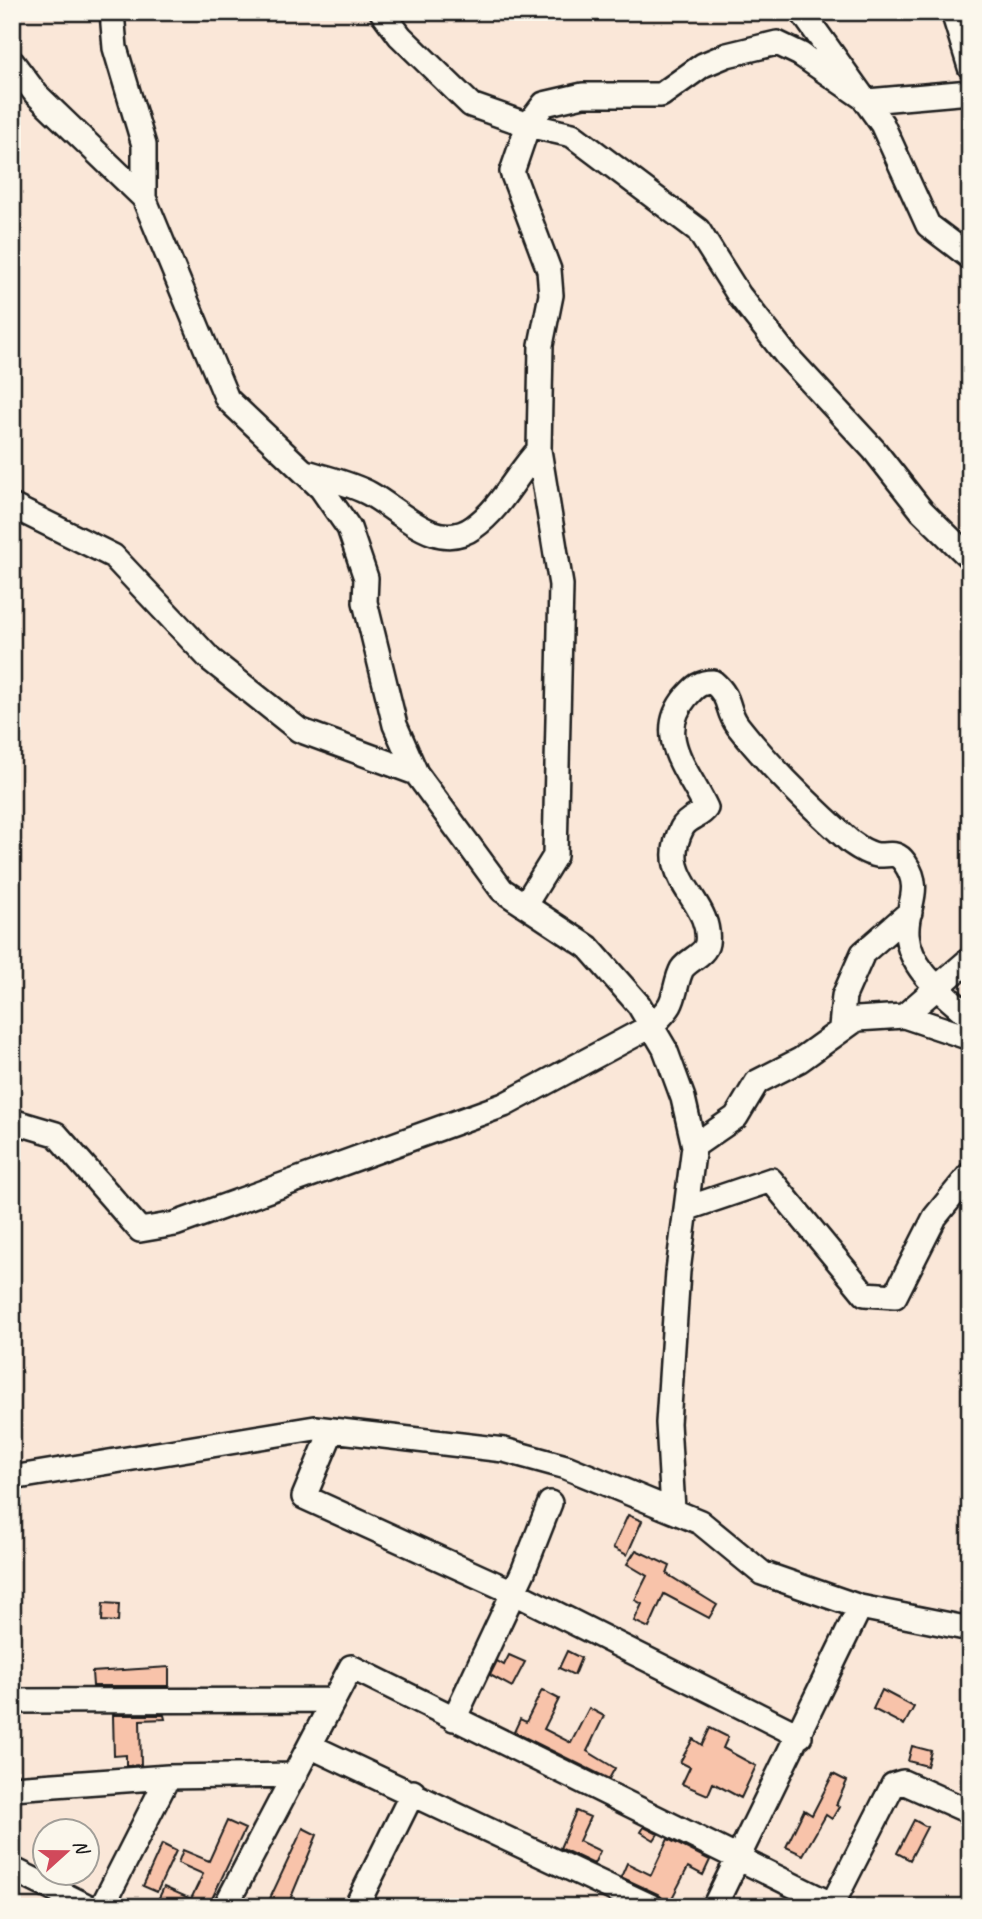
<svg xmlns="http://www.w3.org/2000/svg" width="982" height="1919" viewBox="0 0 982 1919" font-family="Caveat,sans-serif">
<rect width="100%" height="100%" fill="#fae7d8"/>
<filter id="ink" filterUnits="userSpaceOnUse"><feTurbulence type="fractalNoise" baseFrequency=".0143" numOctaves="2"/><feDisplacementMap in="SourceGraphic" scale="14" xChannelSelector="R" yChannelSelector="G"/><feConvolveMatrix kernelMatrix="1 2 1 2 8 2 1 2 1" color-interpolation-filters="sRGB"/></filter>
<g filter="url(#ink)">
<path fill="#f8c3aa" stroke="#1c1c1c" stroke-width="2" d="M628 1515 642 1521 627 1555 613 1548Z
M636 1550 670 1566 667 1574 717 1605 709 1618 664 1594 649 1628 634 1621 642 1604 635 1600 647 1576 627 1564Z
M103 1603 119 1604 118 1622 102 1621Z
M567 1651 581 1658 574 1675 559 1668Z
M509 1655 525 1662 512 1687 490 1675 497 1661 504 1665Z
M169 1667V1686H93L92 1672Z
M542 1690 559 1699 544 1729 571 1743 589 1708 604 1716 587 1751 615 1768 609 1779 514 1732 520 1719 526 1722Z
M882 1690 914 1707 904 1725 873 1709Z
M113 1715H164L165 1719 140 1720 141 1765 126 1766V1755L114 1756Z
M710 1728 728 1737 723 1748 756 1766 741 1798 713 1783 708 1795 682 1784 690 1767 680 1762 693 1739 702 1745Z
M912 1746 931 1751 927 1766 908 1761Z
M833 1774 847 1781 836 1805 839 1807 832 1819 826 1815 803 1855 786 1847 804 1810 812 1815Z
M576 1811 590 1817 579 1841 600 1851 594 1864 560 1848Z
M914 1820 927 1827 910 1860 897 1853Z
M227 1821 245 1829 208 1907H167L157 1902 164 1887 191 1899 203 1874 178 1863 183 1850 209 1861Z
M644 1827 658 1834 654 1840 641 1832Z
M303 1828 317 1835 287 1907H266Z
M668 1839 710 1860 703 1875 688 1867 669 1904 658 1894 621 1877 627 1863 651 1875Z
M162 1844 176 1851 157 1892 143 1886Z"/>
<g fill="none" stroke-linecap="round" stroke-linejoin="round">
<g stroke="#1c1c1c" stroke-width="28">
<path id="minor" d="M112 12 115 48 144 145V198L227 399 321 488 349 528 366 578 365 602 395 725 416 773 502 890 588 947 639 1005 665 1049 683 1098 694 1146 678 1271 668 1423 673 1510
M382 12 400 36 471 105 528 125 572 135 698 230 739 295 786 355 874 450 922 511 970 558
M802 12 882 124 928 225 970 257
M953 12 970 67
M12 62 36 94 144 198
M310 473C329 479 352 484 370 494 401 511 437 554 474 527 502 507 516 474 539 450
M12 506 113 556 211 660 299 730 416 773
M526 903 555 856 561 585 539 450 541 345 551 295 549 270 512 172 528 125 544 104 583 95H661L703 65 727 55 777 43 800 54 868 101 970 92
M904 1016 970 1038
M841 1027 844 996 863 953 910 912
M12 1121 56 1134 140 1230 175 1224 504 1105 653 1025C658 1019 666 1012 670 1005 676 994 676 980 682 969 689 959 705 955 707 943 713 900 655 880 682 828 688 817 700 817 706 808 689 771 653 736 686 697 695 687 699 682 713 682 733 699 725 709 738 726 770 767 806 802 845 837 852 844 866 853 877 855 889 856 896 850 905 863 924 890 905 907 907 934 910 971 945 994 970 1017
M694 1146 736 1117 757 1082 800 1060 857 1019 904 1016 970 959
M688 1208 771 1180 865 1294 895 1296 935 1217 970 1174
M332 1430 304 1497 513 1592 800 1736
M12 1478 315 1428 504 1450 566 1467 700 1522 762 1573 860 1607 970 1629
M12 1701 332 1700
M454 1719 523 1572 550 1503
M310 1746 652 1907
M12 1788 168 1777 295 1775
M12 1869 89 1907
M102 1907 168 1777
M225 1907 351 1667 837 1907
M356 1907 413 1792
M714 1907 860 1607
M831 1907 893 1785 903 1782 970 1812"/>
</g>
<use href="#minor" stroke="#fbf7ec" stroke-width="23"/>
</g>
</g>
<rect width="982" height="1919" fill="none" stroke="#fbf7ec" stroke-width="42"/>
<rect x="21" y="21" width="940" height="1877" fill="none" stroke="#1c1c1c" stroke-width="2.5" filter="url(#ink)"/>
<g transform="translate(66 1852) rotate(69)"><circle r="33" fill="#fbf7ec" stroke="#a29f99" stroke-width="2"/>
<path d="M0-5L12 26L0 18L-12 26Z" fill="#d1495b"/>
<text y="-10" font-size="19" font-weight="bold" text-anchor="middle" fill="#1c1c1c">N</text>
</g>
</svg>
